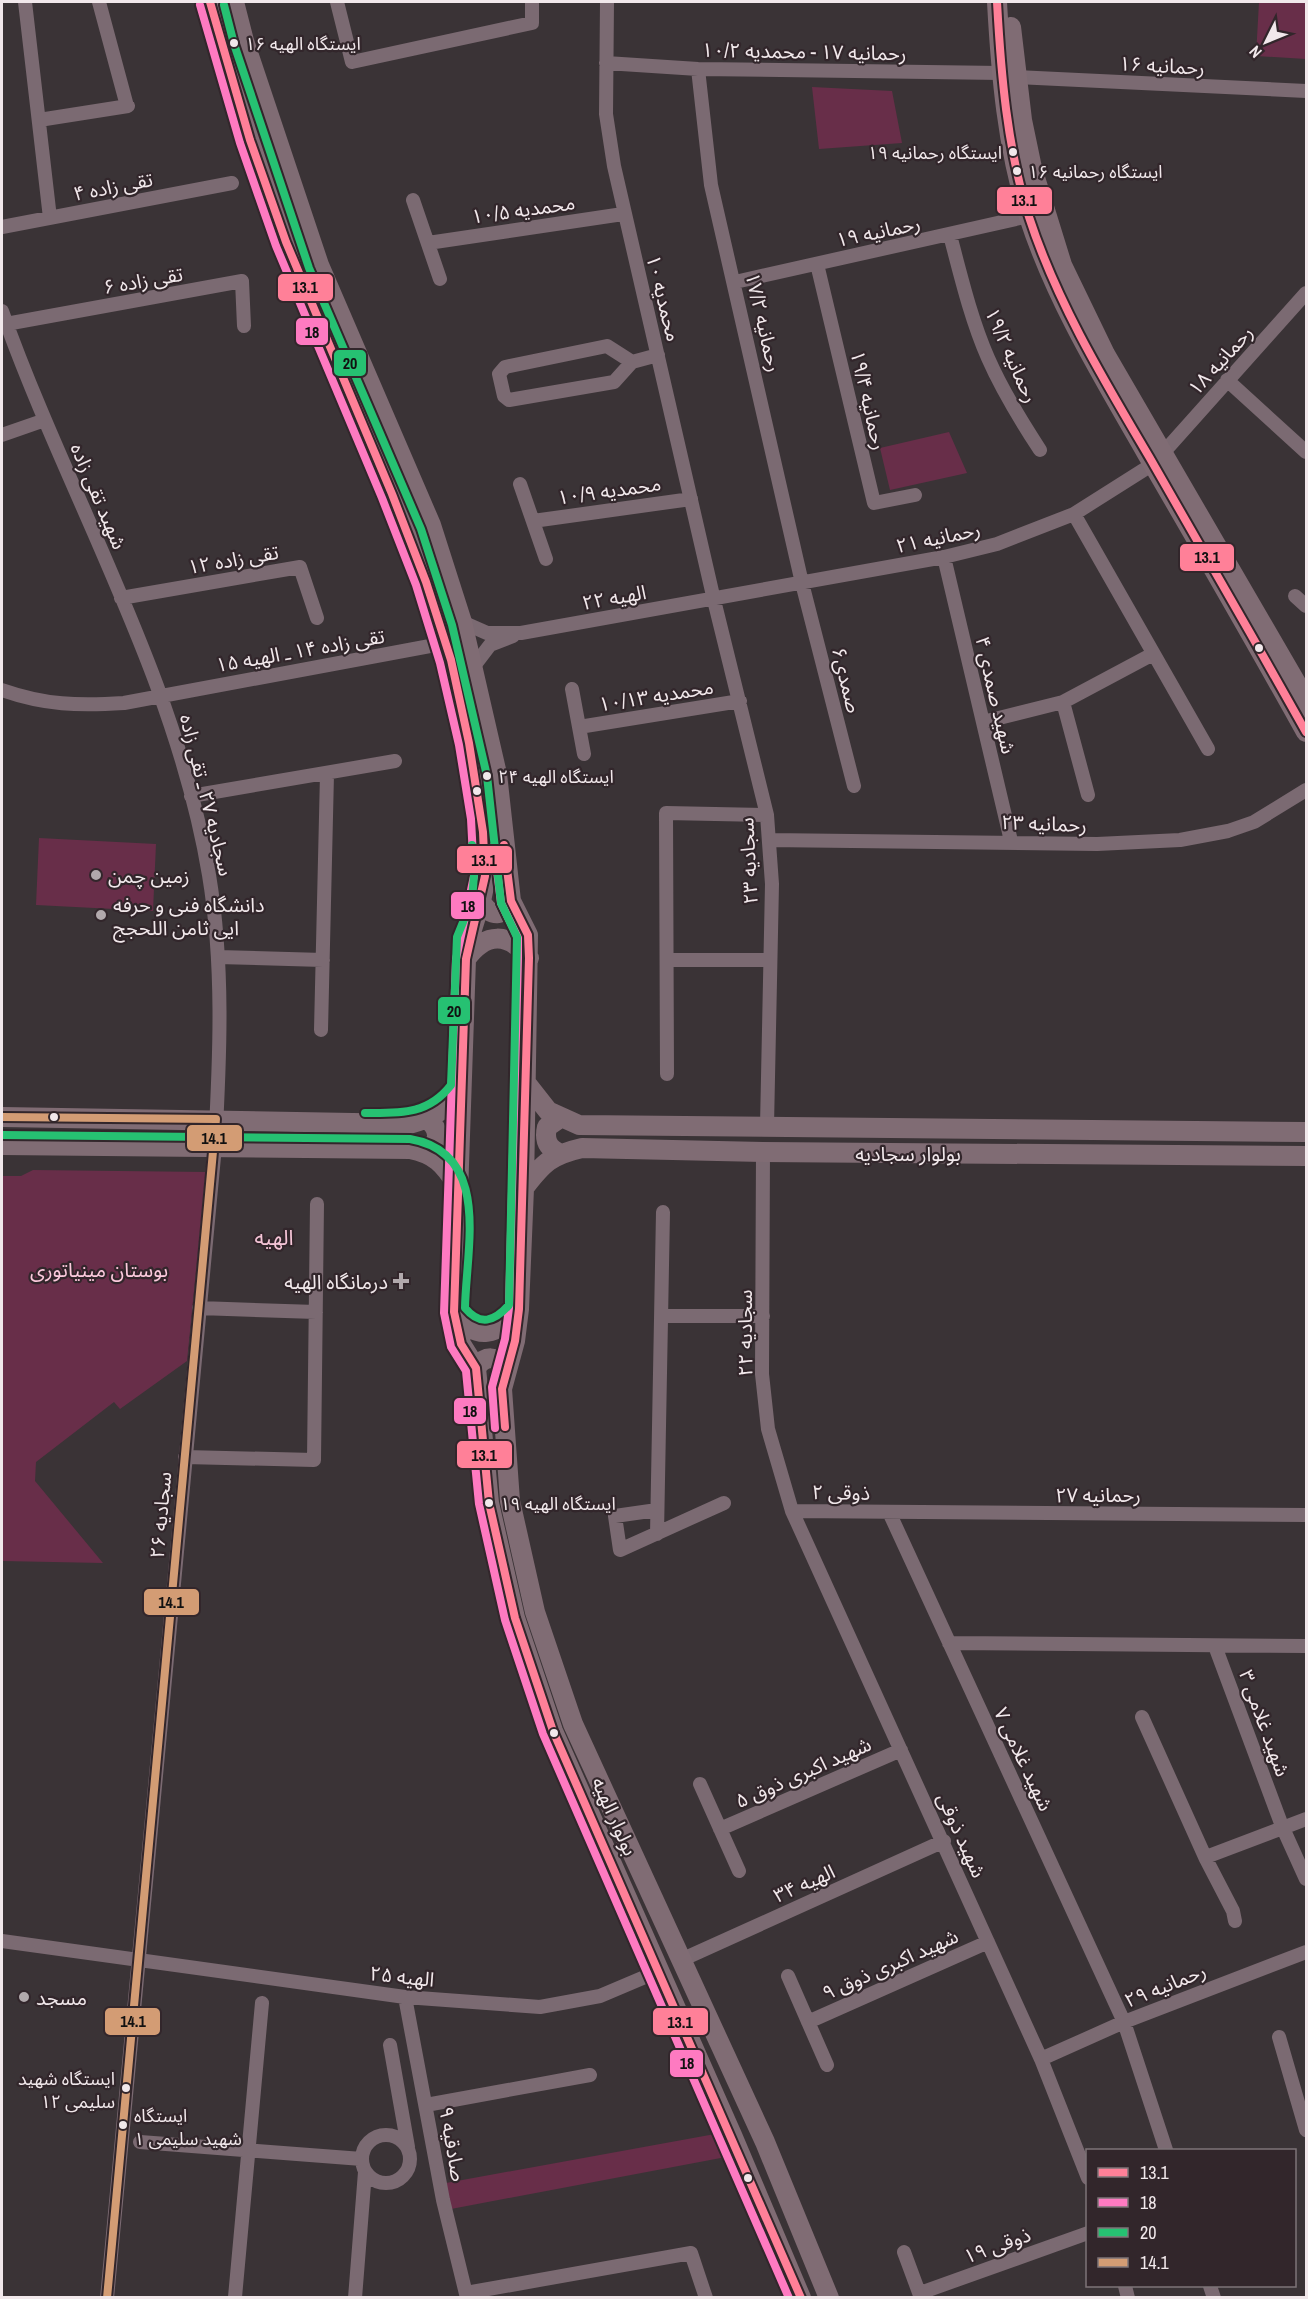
<svg xmlns="http://www.w3.org/2000/svg" width="1308" height="2299" viewBox="0 0 1308 2299" font-family="'Archivo Narrow','Noto Sans Arabic',sans-serif">
<rect width="100%" height="100%" fill="#3a3336"/>
<path fill="#682e49" d="M1259 2H1306V59L1256 56Z
M812 87 892 91 902 143 819 149Z
M949 432 967 473 890 490 880 448Z
M39 838 156 844 153 911 36 905Z
M33 1170 206 1172 187 1361 120 1409 114 1402 36 1462 35 1481 103 1563 2 1561V1176H21Z
M715 2134 726 2157 451 2209 446 2183Z"/>
<g fill="none" stroke-linecap="round" stroke-linejoin="round">
<path stroke="#7b6a72" stroke-width="14" d="M25 2 50 218
M99 2 127 106
M337 2 352 62 532 23V2
M607 2 606 114 614 166 714 600 767 815 772 884 767 1126
M606 63 698 69 1001 73
M698 69 711 185 802 583 854 786
M1016 77 1306 91
M39 120 128 106
M413 200 440 279
M2 227 232 183
M950 235C961 277 971 319 988 358 1002 390 1021 421 1040 450
M428 243 623 214
M817 264 874 503 915 495
M735 282 1029 216
M2 311C69 499 176 676 209 875 224 965 220 1056 215 1146L107 2298
M6 324 242 281 244 326
M632 362 614 382 509 400 504 396 499 374 505 367 607 346 632 362 658 355
M1227 380 1306 452
M2 435 45 420
M1163 453 1306 293
M520 484 546 559
M1074 514 1208 749
M533 521 691 499
M944 557 1011 841
M1295 596 1306 606
M121 598 300 567 317 618
M462 622 487 633H521L944 557 997 544 1074 514 1153 464
M474 666 490 645 513 636
M572 689 584 754
M2 690C45 705 78 706 124 703L446 643
M1063 702 1088 795
M983 722 1063 702 1153 654
M579 727 740 701
M191 796 395 761
M769 840 1097 844 1180 840 1228 831 1254 822 1306 790
M218 957 323 960
M667 960H769
M321 1030 327 774
M667 1074 666 813 767 815
M763 1152 762 1374 768 1429 792 1511 1041 2059 1088 2178
M199 1308 316 1312
M661 1316H763
M185 1457 314 1460 317 1204
M657 1510 615 1516 620 1550 724 1503
M792 1511 1306 1515
M889 1512 1124 2022 1166 2150
M657 1534 663 1212
M949 1643 1306 1646
M1215 1646 1282 1826 1306 1879
M1142 1717 1206 1859 1233 1911 1235 1921
M700 1784 739 1871
M720 1829 901 1750
M1206 1857 1306 1819
M2 1941 405 1997 540 2007 600 1996 659 1971
M681 1960 944 1841
M788 1976 827 2065
M405 1997 443 2200 467 2298
M808 2022 988 1942
M1279 2037 1306 2130
M390 2045 408 2147
M1041 2059 1124 2022 1306 1952
M426 2105 590 2075
M362 2159a24 24 0 1 1 48 0a24 24 0 1 1-48 0Z
M140 2142 362 2159
M904 2252 921 2298
M1125 2286 1128 2298
M1210 2286 1214 2298
M466 2293 691 2253 706 2298
M920 2293 1088 2233
M235 2297 262 2003
M355 2298 365 2172"/>
<path stroke="#806c74" stroke-width="20" d="M210 2C234 94 263 187 299 276 345 393 404 506 441 627 455 671 464 715 472 760 478 797 486 838 485 876 484 905 468 929 466 959L454 1312 461 1344 476 1368 489 1503 515 1618 553 1731 732 2135 801 2298
M234 2 244 41 319 265 431 525 462 622 497 774 511 901 528 935 524 1188 519 1309 515 1341 502 1389 510 1501 535 1612 573 1724 765 2142 829 2298
M997 2C1001 74 1007 147 1029 217 1056 300 1103 377 1146 452 1200 545 1254 638 1306 732
M1011 27 1022 120 1032 168 1062 265 1105 354 1306 700
M482 903C490 917 505 917 511 901
M466 959C486 932 508 932 529 958
M526 1083 548 1111 579 1125 1306 1132
M2 1117 409 1124C433 1118 447 1109 461 1089
M2 1145 410 1149C435 1154 444 1164 457 1185
M426 1152C440 1142 441 1130 427 1119
M559 1153C548 1148 544 1140 547 1127L560 1118
M524 1188C543 1163 551 1155 582 1148L763 1152 1306 1156
M454 1312C476 1342 498 1336 519 1309
M476 1368C485 1355 497 1355 506 1369"/>
<g stroke="#32262b" stroke-width="12">
<path id="bus-1" d="M210 2 250 140 286 242 392 494 426 582 451 660 469 743 483 832 485 876 466 959 454 1312 461 1344 476 1368 489 1503 515 1618 553 1731 801 2298
M997 2C1001 74 1007 148 1029 217 1057 303 1105 382 1151 460 1203 550 1255 641 1306 732
M504 845 511 901 528 935 529 958 519 1309 515 1341 502 1389 505 1427"/>
</g>
<g stroke="#32262b" stroke-width="12">
<path id="bus-2" d="M200 5 240 143 276 246 382 498 416 585 440 663 459 745 471 819 474 876 456 959 444 1313 451 1347 466 1371 479 1504 505 1620 543 1734 789 2298
M494 846 501 903 518 938V958L509 1308 505 1339 492 1387 495 1428"/>
</g>
<g stroke="#32262b" stroke-width="12">
<path id="bus-3" d="M365 1113C400 1113 428 1115 451 1085L457 937 472 900 474 875 472 845
M2 1135 410 1139C492 1153 466 1248 465 1308 480 1326 494 1322 509 1305L517 937 501 903 487 776 452 625 421 529 309 268 234 44 224 5"/>
</g>
<g stroke="#32262b" stroke-width="12">
<path id="bus-4" d="M2 1117 216 1119 107 2298"/>
</g>
<use href="#bus-1" stroke="#ff8098" stroke-width="8"/>
<use href="#bus-2" stroke="#fe7ac1" stroke-width="8"/>
<use href="#bus-3" stroke="#26c172" stroke-width="8"/>
<use href="#bus-4" stroke="#d39c74" stroke-width="8"/>
</g>
<g fill="#f1e8eb" stroke="#32262b" stroke-width="2">
<circle cx="234" cy="43" r="5"/>
<circle cx="1013" cy="152" r="5"/>
<circle cx="1017" cy="171" r="5"/>
<circle cx="1259" cy="648" r="5"/>
<circle cx="487" cy="776" r="5"/>
<circle cx="477" cy="791" r="5"/>
<circle cx="54" cy="1117" r="5"/>
<circle cx="489" cy="1503" r="5"/>
<circle cx="554" cy="1733" r="5"/>
<circle cx="126" cy="2088" r="5"/>
<circle cx="123" cy="2125" r="5"/>
<circle cx="748" cy="2178" r="5"/>
</g>
<g fill="#b1a9ac" stroke="#32262b" stroke-width="2">
<circle cx="96" cy="875" r="6"/>
<circle cx="101" cy="915" r="6"/>
<path d="M398 1272h6v6h6v6h-6v6h-6v-6h-6v-6h6z"/>
<circle cx="24" cy="1997" r="6"/>
</g>
<g text-anchor="middle" dominant-baseline="central" stroke-width="4.5" stroke-linejoin="round" paint-order="stroke">
<g font-size="18" fill="#f1e8eb" stroke="#32262b" text-anchor="start">
<text x="245" y="43">ایستگاه الهیه ۱۶</text>
<text x="1002" y="152" text-anchor="end">ایستگاه رحمانیه ۱۹</text>
<text x="1028" y="171">ایستگاه رحمانیه ۱۶</text>
<text x="498" y="776">ایستگاه الهیه ۲۴</text>
<text x="500" y="1503">ایستگاه الهیه ۱۹</text>
<text x="115" y="2078" text-anchor="end">ایستگاه شهید<tspan x="115" dy="23">سلیمی ۱۲</tspan></text>
<text x="134" y="2115">ایستگاه<tspan x="134" dy="23">شهید سلیمی ۱</tspan></text>
</g>
<g font-size="20" fill="#f1e8eb" stroke="#32262b">
<text transform="translate(804 51) rotate(1)">رحمانیه ۱۷ - محمدیه ۱۰/۲</text>
<text transform="translate(1162 65) rotate(3)">رحمانیه ۱۶</text>
<text transform="translate(113 186) rotate(-11)">تقی زاده ۴</text>
<text transform="translate(523 209) rotate(-8)">محمدیه ۱۰/۵</text>
<text transform="translate(878 231) rotate(-12)">رحمانیه ۱۹</text>
<text transform="translate(143 280) rotate(-10)">تقی زاده ۶</text>
<text transform="translate(664 298) rotate(76)">محمدیه ۱۰</text>
<text transform="translate(764 322) rotate(77)">رحمانیه ۱۷/۲</text>
<text transform="translate(1012 355) rotate(66)">رحمانیه ۱۹/۲</text>
<text transform="translate(1220 360) rotate(-48)">رحمانیه ۱۸</text>
<text transform="translate(869 400) rotate(77)">رحمانیه ۱۹/۴</text>
<text transform="translate(609 490) rotate(-8)">محمدیه ۱۰/۹</text>
<text transform="translate(99 496) rotate(67)">شهید تقی زاده</text>
<text transform="translate(938 537) rotate(-12)">رحمانیه ۲۱</text>
<text transform="translate(233 559) rotate(-10)">تقی زاده ۱۲</text>
<text transform="translate(614 597) rotate(-10)">الهیه ۲۲</text>
<text transform="translate(300 650) rotate(-10)">تقی زاده ۱۴ ـ الهیه ۱۵</text>
<text transform="translate(847 680) rotate(76)">صمدی۶</text>
<text transform="translate(656 695) rotate(-9)">محمدیه ۱۰/۱۳</text>
<text transform="translate(996 695) rotate(77)">شهید صمدی ۴</text>
<text transform="translate(207 795) rotate(76)">سجادیه ۲۷ ـ تقی زاده</text>
<text transform="translate(1044 823) rotate(2)">رحمانیه ۲۳</text>
<text transform="translate(748 861) rotate(-93)">سجادیه ۲۳</text>
<text x="908" y="1153">بولوار سجادیه</text>
<text transform="translate(744 1333) rotate(-90)">سجادیه ۲۲</text>
<text transform="translate(841 1492) rotate(1)">ذوقی ۲</text>
<text x="1098" y="1494">رحمانیه ۲۷</text>
<text transform="translate(160 1515) rotate(-85)">سجادیه ۲۶</text>
<text transform="translate(1265 1723) rotate(70)">شهید غلامی ۳</text>
<text transform="translate(1024 1759) rotate(65)">شهید غلامی ۷</text>
<text transform="translate(803 1772) rotate(-24)">شهید اکبری ذوق ۵</text>
<text transform="translate(615 1816) rotate(66)">بولوار الهیه</text>
<text transform="translate(962 1835) rotate(66)">شهید ذوقی</text>
<text transform="translate(804 1883) rotate(-24)">الهیه ۳۴</text>
<text transform="translate(890 1964) rotate(-24)">شهید اکبری ذوق ۹</text>
<text transform="translate(402 1976) rotate(6)">الهیه ۲۵</text>
<text transform="translate(1165 1985) rotate(-22)">رحمانیه ۲۹</text>
<text transform="translate(453 2144) rotate(80)">صادقیه ۹</text>
<text transform="translate(997 2245) rotate(-20)">ذوقی ۱۹</text>
</g>
<g font-size="20" fill="#f1e8eb" stroke="#32262b" text-anchor="start">
<text x="108" y="875">زمین چمن</text>
<text x="113" y="904">دانشگاه فنی و حرفه<tspan x="113" dy="23">ایی ثامن اللحجج</tspan></text>
<text x="388" y="1281" text-anchor="end">درمانگاه الهیه</text>
<text x="36" y="1997">مسجد</text>
</g>
<g font-size="20" fill="#fccadd" stroke="#32262b">
<text x="99" y="1269">بوستان مینیاتوری</text>
</g>
<g font-size="21" fill="#f5c5d7" stroke="#32262b">
<text x="274" y="1237">الهیه</text>
</g>
</g>
<g stroke="#32262b" stroke-width="2">
<rect x="996" y="186" width="57" height="29" rx="6" fill="#ff8098"/>
<rect x="277" y="273" width="57" height="29" rx="6" fill="#ff8098"/>
<rect x="295" y="317" width="34" height="29" rx="6" fill="#fe7ac1"/>
<rect x="333" y="349" width="34" height="28" rx="6" fill="#26c172"/>
<rect x="1179" y="543" width="56" height="29" rx="6" fill="#ff8098"/>
<rect x="456" y="845" width="57" height="29" rx="6" fill="#ff8098"/>
<rect x="450" y="891" width="35" height="29" rx="6" fill="#fe7ac1"/>
<rect x="437" y="996" width="34" height="29" rx="6" fill="#26c172"/>
<rect x="186" y="1124" width="57" height="28" rx="6" fill="#d39c74"/>
<rect x="453" y="1397" width="34" height="28" rx="6" fill="#fe7ac1"/>
<rect x="456" y="1440" width="57" height="29" rx="6" fill="#ff8098"/>
<rect x="143" y="1588" width="57" height="28" rx="6" fill="#d39c74"/>
<rect x="104" y="2007" width="57" height="29" rx="6" fill="#d39c74"/>
<rect x="652" y="2007" width="57" height="29" rx="6" fill="#ff8098"/>
<rect x="669" y="2049" width="35" height="29" rx="6" fill="#fe7ac1"/>
</g>
<g font-size="16" text-anchor="middle" font-weight="bold" fill="#111">
<text x="1024" y="206">13.1</text>
<text x="305" y="293">13.1</text>
<text x="312" y="338">18</text>
<text x="350" y="369">20</text>
<text x="1207" y="563">13.1</text>
<text x="484" y="866">13.1</text>
<text x="468" y="912">18</text>
<text x="454" y="1017">20</text>
<text x="214" y="1144">14.1</text>
<text x="470" y="1417">18</text>
<text x="484" y="1461">13.1</text>
<text x="171" y="1608">14.1</text>
<text x="133" y="2027">14.1</text>
<text x="680" y="2028">13.1</text>
<text x="687" y="2069">18</text>
</g>
<rect width="1308" height="2299" fill="none" stroke="#f1e8eb" stroke-width="6"/>
<rect x="1086" y="2149" width="210" height="138" fill="#32262b" stroke="#7e7478" stroke-width="1.5"/>
<rect x="1098" y="2168" width="30" height="9" fill="#ff8098" stroke="#7e7478" stroke-width="1.5"/>
<text x="1140" y="2179" font-size="18" fill="#f1e8eb">13.1</text>
<rect x="1098" y="2198" width="30" height="9" fill="#fe7ac1" stroke="#7e7478" stroke-width="1.5"/>
<text x="1140" y="2209" font-size="18" fill="#f1e8eb">18</text>
<rect x="1098" y="2228" width="30" height="9" fill="#26c172" stroke="#7e7478" stroke-width="1.5"/>
<text x="1140" y="2239" font-size="18" fill="#f1e8eb">20</text>
<rect x="1098" y="2258" width="30" height="9" fill="#d39c74" stroke="#7e7478" stroke-width="1.5"/>
<text x="1140" y="2269" font-size="18" fill="#f1e8eb">14.1</text>
<g transform="translate(1266 42) rotate(227)" stroke="#32262b" stroke-width="4.5" paint-order="stroke">
<path d="M0-4.5L10 22L0 15L-10 22Z" fill="#f1e8eb"/>
<text y="-9" font-size="16" font-weight="bold" text-anchor="middle" fill="#f1e8eb">N</text>
</g>
</svg>
